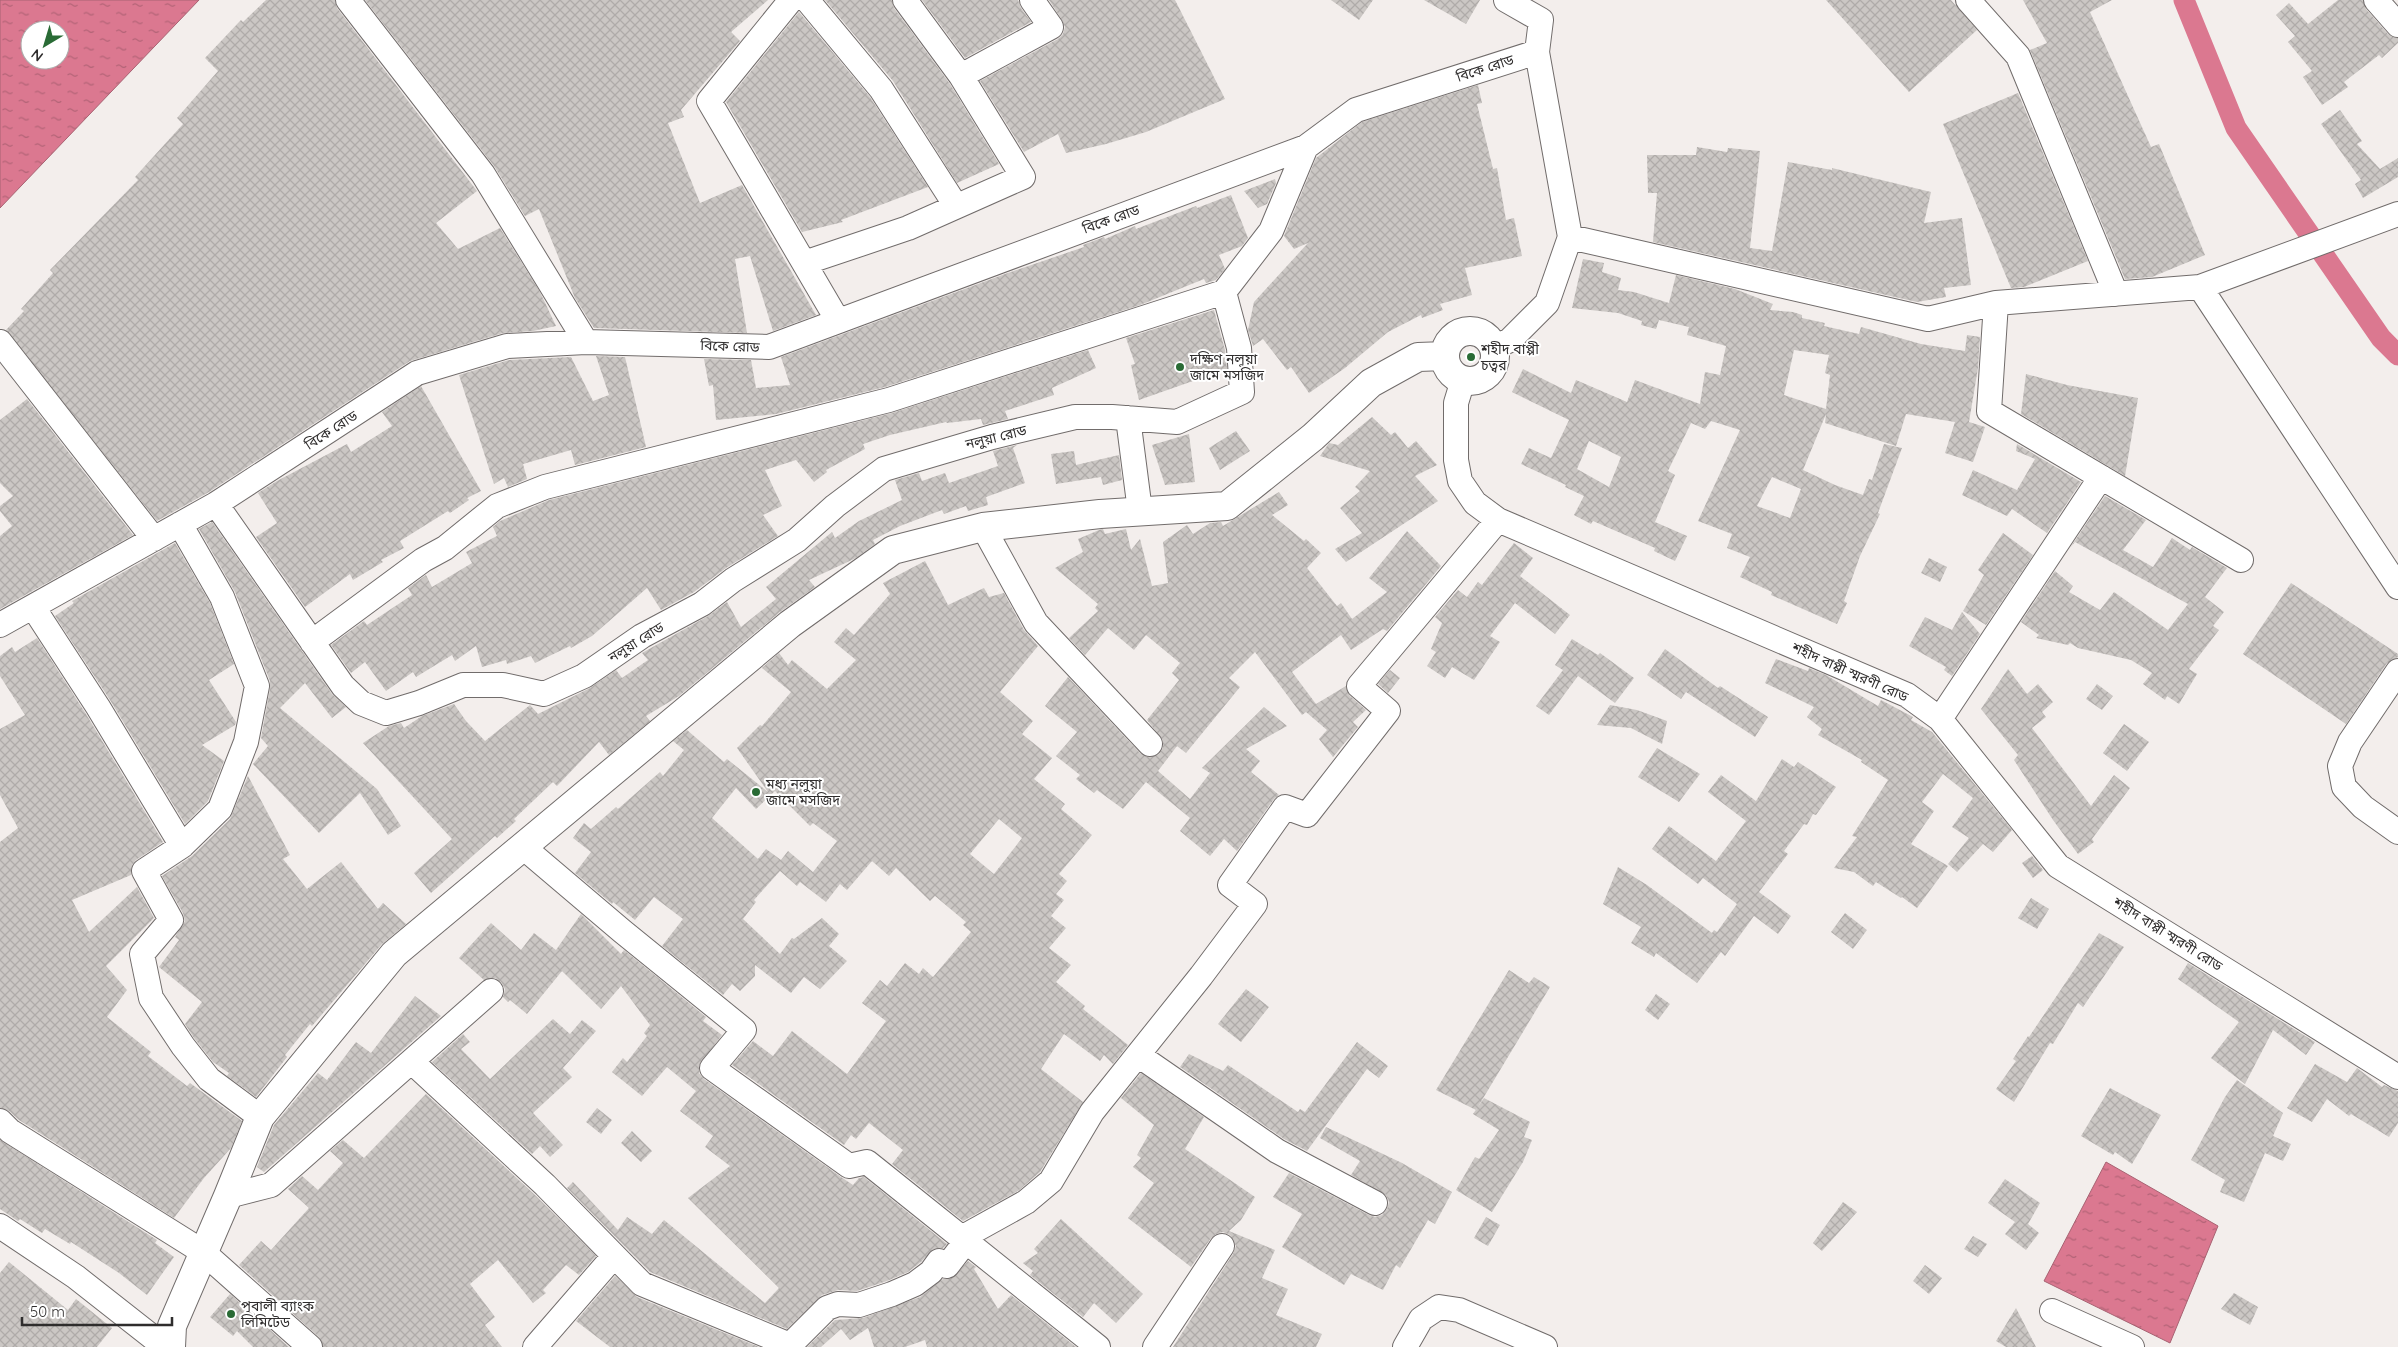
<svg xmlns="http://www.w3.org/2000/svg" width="2398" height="1347" viewBox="0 0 2398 1347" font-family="Quicksand,'Noto Sans Bengali',sans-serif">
<defs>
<pattern id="water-ripples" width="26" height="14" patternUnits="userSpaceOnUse" patternTransform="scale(1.25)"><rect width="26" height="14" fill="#db7890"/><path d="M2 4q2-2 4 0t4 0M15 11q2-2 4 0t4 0" fill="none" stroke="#b26376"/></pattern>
<pattern id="building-cross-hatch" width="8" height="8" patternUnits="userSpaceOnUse" patternTransform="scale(1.25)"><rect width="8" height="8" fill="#cbc7c4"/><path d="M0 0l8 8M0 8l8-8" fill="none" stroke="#afaba9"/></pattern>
</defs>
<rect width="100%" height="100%" fill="#f3eeec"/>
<path fill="url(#water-ripples)" stroke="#a76272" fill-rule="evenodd" d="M0 0H199L0 208ZM30 30H60V60H30Z
M2106 1162 2218 1226 2170 1343 2044 1281Z"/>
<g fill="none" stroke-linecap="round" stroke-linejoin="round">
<path stroke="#db7890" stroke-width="21" d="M2184 0 2236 128 2381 338 2398 355"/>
</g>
<path fill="url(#building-cross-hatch)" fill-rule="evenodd" d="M266 0H335L337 8 477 191 436 223 458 249 500 228 540 292 556 326 533 331 503 333 410 361 209 492 157 521 6 330 24 311 21 309 53 273 50 270 138 180 135 177 183 124 177 118 218 71 205 58 241 20 243 22Z
M365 0H768L731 32 740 41 681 110 684 117 668 123 700 203 742 185 816 315 773 331 750 256 735 259 747 333 594 328 575 298 539 209 525 216 494 166Z
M825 0H892L894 8 950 84 999 164 957 183 893 81Z
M922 0H1018L1021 8 1031 22 965 58Z
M1049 0H1175L1225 99 1146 132 1106 144 1066 153 1058 134 1024 152 980 81 1058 39 1063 34 1065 27 1062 20Z
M1331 0H1373L1359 20Z
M1424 0H1480L1466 24Z
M1826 0H1951L1977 30 1909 92Z
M2023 0H2112L2090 12 2151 147 2159 144 2205 255 2152 277 2125 279 2030 50 2047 43Z
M2338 0H2363L2366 9 2388 34 2398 38V43L2382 58 2379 55 2344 82 2348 87 2322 105 2303 77 2312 71 2288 42 2295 36 2276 15 2289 3 2308 24Z
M799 12 870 97 928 187 841 220 843 222 802 232 726 102Z
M1478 85 1482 103 1477 104 1493 169 1497 168 1506 220 1514 218 1522 256 1465 268 1472 295 1440 304 1443 310 1422 318 1421 315 1388 332 1345 368 1309 393 1291 367 1287 370 1263 339 1253 346 1248 330 1254 302 1308 243 1294 249 1284 236 1316 158 1362 122Z
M2018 93 2088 261 2024 287 2011 288 1943 124Z
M2340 110 2362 141 2357 144 2380 169 2398 158V177L2363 198 2355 184 2361 180 2321 124Z
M1697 147 1727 152 1728 148 1760 151 1750 248 1772 251 1788 162 1832 170V168L1931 192 1924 223 1962 218 1971 285 1944 288 1946 297 1917 302 1653 242 1657 193H1648L1647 155H1696Z
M1275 179 1276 183 1267 204 1258 208 1244 191Z
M1231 195 1248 238 1242 246 1219 255 1225 269 1216 280 1206 283 1204 279 1140 305 885 387 776 414 716 420 713 385 709 386 704 359 751 360 756 388 790 385 781 357 1005 274 1084 247 1083 245 1104 237 1105 239 1135 226 1136 229 1196 206 1197 208Z
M1583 259 1604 263 1602 272 1621 278 1618 290 1634 292 1669 303 1676 275 1735 289 1773 304 1770 310 1793 312 1802 315V318L1825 323 1824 326 1859 334 1861 327 1921 344 1965 351 1967 335 1980 337 1978 368 1969 422 1985 427 1973 462 1945 453 1955 422 1906 414 1896 446 1825 423 1826 414 1803 470 1835 485 1863 495 1869 479 1872 480 1884 444 1902 448 1878 513 1880 514 1860 556 1844 601 1847 603 1837 624 1771 595 1772 592 1740 577 1750 557 1727 548 1732 534 1698 521 1740 430 1711 421 1705 429 1691 423 1668 471 1675 475 1655 522 1687 536 1675 561 1654 551 1655 548 1593 521 1591 524 1574 515 1584 496 1565 487 1566 485 1521 464 1529 448 1551 458 1569 420 1512 392 1523 369 1571 393 1576 380 1627 402 1635 380 1700 404 1705 372 1720 375 1726 346 1687 335 1689 327 1659 320 1656 329 1641 325 1642 321 1618 313 1572 308ZM1794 350 1829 355 1825 373 1830 375 1826 409 1784 395ZM1589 441 1621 457 1609 487 1577 469ZM1772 477 1801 489 1790 518 1757 506Z
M1214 310 1225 350 1227 369 1139 400 1131 365 1135 364 1126 338Z
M1088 350 1096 368 1052 388 1054 395 1005 411 1008 419 983 425 981 419 947 423 946 422 890 435 863 444 865 449 826 470 827 472 814 482 796 460 765 470 782 506 763 515 778 536 726 568 694 592 661 610 647 588 592 636 571 648 570 646 535 663 531 656 507 664 506 660 482 667 476 646 455 661 452 655 416 677 413 672 386 691 365 662 351 673 331 645 364 621 367 625 412 595 408 588 426 575 432 587 472 563 466 552 497 536 493 527 500 521 549 500 892 413Z
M596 356 625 357 646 447 575 465 571 450 523 464 527 479 508 487 504 478 494 484 459 375 509 360 571 357 593 401 609 395Z
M2026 374 2067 385 2138 398 2125 476 2021 414Z
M421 386 481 491 467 498 469 500 450 513 448 511 400 541 404 548 381 560 383 562 353 580 350 574 305 607 256 537 277 523 258 493 277 481 347 444 351 452 392 426 382 412Z
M27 399 133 535 0 609V536L12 526 0 511V506L13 496 0 483V420Z
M1372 417 1391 435 1395 432 1408 448 1416 441 1437 465 1415 476 1438 501 1346 562 1335 549 1362 533 1340 508 1360 491 1355 487 1370 471 1320 456 1329 443 1338 445Z
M1236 431 1250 451 1220 470 1209 448Z
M1189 434 1195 482 1165 485 1152 445Z
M2017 444 2081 482 2047 533 2012 509 2007 516 1962 495 1973 470 2017 490 2035 459 2016 451Z
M1017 445 1013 448 1025 483 986 497 988 505 968 511 966 506 944 514 942 510 900 526 873 540 875 544 856 558 809 580 815 587 780 612 679 696 646 716 650 721 609 755 599 742 557 786 553 782 514 819 516 821 497 838 495 836 431 893 414 873 452 839 363 743 389 726 401 723 404 728 422 716 454 704 466 721 485 741 530 705 538 714 590 688 616 670 622 678 648 660 642 653 708 616 727 602 741 627 776 599 766 587 832 532 835 538 859 521 902 500 895 480 919 473 922 481 945 473 949 483 998 466 993 451Z
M1074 451 1076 465 1119 455 1122 480 1103 485 1101 477 1056 484 1051 454Z
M1279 492 1288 505 1272 515 1304 541 1306 539 1321 553 1307 568 1337 606 1341 603 1352 619 1387 592 1369 578 1407 531 1441 566 1387 631 1383 629 1351 650 1341 635 1292 672 1316 704 1346 686 1350 696 1366 710 1353 722 1358 727 1333 757 1319 739 1327 730 1306 712 1302 715 1255 652 1229 678 1240 687 1186 753 1177 746 1158 771 1190 799 1210 773 1202 768 1264 707 1287 726 1246 749 1260 761 1251 772 1279 795 1274 799 1237 851 1224 839 1210 856 1180 831 1190 818 1146 782 1123 809 1097 790 1094 793 1076 779 1080 775 1056 756 1077 732 1045 706 1068 677 1140 753 1147 757 1159 754 1163 748V740L1147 720 1179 680 1172 673 1180 663 1146 635 1134 650 1108 628 1085 655 1069 638 1098 611 1095 608 1098 604 1055 568 1083 552 1078 539 1099 530 1103 529 1105 534 1126 529 1131 550 1140 539 1152 586 1168 583 1163 542 1187 525 1193 534 1210 523 1221 522 1223 526Z
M2105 496 2146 520 2123 550 2153 567 2172 538 2190 550 2192 547 2227 568 2205 597 2224 612 2213 626 2219 630 2189 669 2197 674 2179 704 2167 696 2165 700 2143 684 2152 673 2131 660 2078 648 2070 643 2068 645 2036 638 2039 635 2021 622 2055 571 2073 586 2069 592 2100 610 2114 592 2168 630 2188 604 2075 542 2070 548Z
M212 522 332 694 346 707 332 718 305 683 280 708 377 789 401 826 388 835 360 793 319 833 253 764 268 746 261 738 270 689V681L235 592 199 529Z
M2003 533 2033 555 1986 625 1963 611 1984 575 1978 570Z
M175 543 210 603 234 664 209 680 236 722 235 725 202 745 224 761 208 801 185 824 110 700 55 616 74 603 72 601Z
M1514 543 1533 558 1520 576 1570 615 1555 634 1515 603 1490 636 1500 642 1474 680 1452 667 1445 678 1427 666 1436 652 1431 649 1442 623 1435 617 1458 590 1467 597 1478 582 1482 585Z
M1929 558 1947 567 1940 582 1921 573Z
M925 561 948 605 984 588 989 597 1004 593 1024 630 1038 646 1000 692 1033 721 1022 734 1052 758 1034 779 1065 804 1061 809 1092 835 1059 874 1067 881 1056 894 1064 900 1051 916 1066 928 1049 948 1071 965 1056 982 1085 1006 1083 1009 1128 1045 1113 1064 1104 1055 1100 1061 1064 1034 1041 1069 1083 1102 1040 1172 1018 1191 963 1221 892 1164 903 1150 869 1123 856 1139 851 1135 844 1145 732 1065 753 1041 773 1056 792 1031 847 1074 886 1021 862 1003 880 980 887 986 905 963 919 974 923 968 933 977 971 932 963 925 966 922 935 896 930 901 896 868 889 876 872 861 847 890 840 884 826 902 800 882 797 886 780 871 754 900 756 902 743 919 780 954 792 938 794 939 822 918 839 934 829 946 847 961 820 989 804 977 791 993 755 965V976L740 991 732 984 723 995 662 946 683 919 654 897 635 920 613 902 612 904 575 873 591 852 573 838 584 823 591 829 616 807 618 809 660 772 663 776 684 750 673 741 687 730 724 762 727 759 768 792 737 748 760 725 762 726 791 692 762 668 779 653 788 665 792 660 827 689 856 660 834 642 846 628 854 635 890 594 883 583ZM736 788 756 809 775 791 810 826 813 823 837 841 813 872 788 851 781 860 766 849 758 859 712 818ZM999 819 1022 838 994 874 970 854Z
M2291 583 2398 654V657L2387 663 2346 724 2243 654Z
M1962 612 1980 634 1952 676 1944 670 1946 667 1909 646 1925 617 1952 630Z
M37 638 86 714 163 842 136 860 132 865 131 875 72 900 89 932 137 887 154 918 106 966 127 990 107 1017 151 1052 148 1056 187 1086 190 1083 242 1121 231 1148 204 1178 174 1218 19 1120 9 1111 0 1108V842L18 828 0 795V729L25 715 0 676V656L12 647 15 652Z
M1572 639 1598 655 1600 653 1634 678 1615 703 1578 676 1549 715 1536 706 1563 670 1555 665Z
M1665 649 1718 688 1720 686 1768 717 1755 737 1686 692 1681 699 1647 675Z
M1776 659 1808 671 1809 668 1826 675 1878 706 1881 700 1913 717 1911 720 1932 732 2012 830 1993 852 1983 844 1957 872 1948 864 1969 838 1952 827 1973 798 1943 774 1922 802 1934 811 1911 844 1948 866 1917 908 1902 897 1901 898 1876 882 1873 886 1854 872 1834 868 1857 837 1852 836 1888 780 1861 762 1862 760 1818 735 1822 729 1807 717 1814 707 1765 683Z
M2008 669 2027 694 2038 684 2053 702 2042 712 2046 717 2032 728 2091 806 2114 775 2130 788 2092 839 2094 842 2078 854 2053 820 2014 760 2018 755 1981 709Z
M1390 670 1400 678 1388 693 1378 684Z
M2097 684 2113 696 2102 710 2086 699Z
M1610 705 1637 710 1667 721 1662 744 1631 728 1597 725Z
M2124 724 2149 742 2127 771 2103 753Z
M1657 748 1700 774 1679 802 1638 777Z
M1782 759 1794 767 1798 762 1836 787 1816 815 1813 814 1807 825 1804 824 1784 851 1788 854 1759 892 1791 916 1778 934 1754 916 1725 956 1721 952 1697 983 1656 953 1654 957 1631 943 1641 927 1603 904 1618 867 1647 885 1712 933 1714 930 1717 932 1737 904 1703 878 1698 884 1652 849 1669 826 1716 861 1746 821 1708 792 1721 775 1756 801Z
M248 776 290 855 283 859 307 889 341 862 378 909 383 903 406 924 382 944 312 1026 310 1024 285 1055 287 1057 256 1097 227 1076 229 1073 213 1062 194 1038 185 1024 202 1002 159 967 179 940 175 937 185 921 183 913 162 876 192 856 230 819Z
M2032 856 2043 870 2033 878 2022 863Z
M2031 898 2049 909 2037 929 2018 918Z
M1845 913 1867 930 1853 949 1831 932Z
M581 914 621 954 624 950 706 1017 703 1021 722 1035 699 1065V1073L704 1079 841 1177 853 1185 859 1178 864 1177 947 1244 943 1248 933 1249 921 1262 908 1272 887 1281 857 1291 838 1290 822 1295 787 1329 650 1272 567 1188 573 1182 618 1230 627 1217 652 1234 664 1220 765 1303 779 1288 688 1198 730 1166 705 1147 713 1136 680 1111 696 1091 667 1067 642 1096 612 1072 623 1058 627 1062 647 1036 644 1033 650 1025 621 986 601 1009 562 971 527 1014 510 1000 508 1002 503 997 505 989 501 982 495 978 484 980 459 958 491 923 521 950 534 933 556 950Z
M2099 933 2124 947 2083 1007 2078 1003 2053 1044 2050 1043 2014 1102 1996 1089 2016 1061 2013 1059 2028 1036 2029 1037Z
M2188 963 2315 1042 2306 1055 2273 1030 2245 1084 2211 1058 2239 1022 2178 979Z
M1509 970 1529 983 1534 977 1550 987 1476 1110 1436 1090Z
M1246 989 1269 1007 1241 1042 1218 1024Z
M1656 994 1670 1004 1658 1020 1645 1010Z
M415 996 441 1016 264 1172 257 1167 274 1125 318 1073 327 1080 356 1042 371 1053Z
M553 1019 570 1034 582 1020 596 1031 563 1068 572 1077 533 1113 563 1145 550 1157 540 1146 532 1154 432 1062 463 1034 470 1042 461 1049 490 1079Z
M1357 1042 1388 1066 1379 1078 1367 1069 1307 1151 1284 1139 1180 1067 1189 1054 1223 1071 1228 1065 1298 1112 1300 1109 1305 1112Z
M2315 1064 2347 1082 2357 1068 2382 1087 2384 1085 2398 1091V1123L2389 1137 2351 1114 2349 1116 2327 1099 2312 1122 2287 1108Z
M1141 1073 1204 1117 1185 1149 1255 1197 1241 1220 1229 1231 1275 1250 1262 1278 1288 1289 1276 1315 1322 1334 1316 1347H1173L1233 1254 1236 1246 1230 1235 1223 1232 1216 1234 1211 1238 1191 1267 1128 1218 1154 1183 1133 1167 1141 1158 1137 1155 1154 1125 1121 1098Z
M2237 1080 2283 1113 2273 1136 2291 1144 2283 1161 2265 1153 2244 1202 2220 1192 2225 1180 2191 1160 2225 1097Z
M2110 1088 2161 1115 2132 1164 2115 1152 2113 1155 2081 1136Z
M426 1094 535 1195 596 1256 579 1275 566 1265 543 1290 546 1293 533 1303 498 1260 470 1284 495 1317 485 1325 502 1347H323L319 1337 239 1265 261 1241 271 1250 309 1208 288 1189 302 1176 318 1190 343 1163 330 1151 343 1140 364 1158Z
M1484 1098 1530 1122 1524 1137 1532 1140 1523 1162 1492 1212 1456 1190 1475 1157 1479 1159 1499 1130 1473 1114Z
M597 1108 612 1120 601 1134 586 1122Z
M1326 1127 1402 1163 1452 1192 1435 1224 1428 1220 1400 1268 1396 1265 1383 1290 1351 1274 1344 1285 1282 1247 1302 1214 1273 1197 1289 1173 1369 1215 1375 1217 1382 1215 1387 1209 1389 1202 1386 1195 1351 1175 1360 1161 1320 1138Z
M632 1131 652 1151 641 1162 621 1143Z
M0 1140 157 1240 155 1243 174 1257 147 1295 119 1273 71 1242 70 1244 45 1229 42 1233 20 1219 18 1221 0 1209Z
M2005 1179 2040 1203 2028 1224 2039 1233 2026 1250 2005 1234 2015 1222 1988 1203Z
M1843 1202 1857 1212 1822 1251 1813 1243Z
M1486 1217 1500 1225 1488 1246 1474 1238Z
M1061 1219 1143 1294 1116 1323 1094 1303 1083 1317 1030 1275 1033 1271 1023 1263 1038 1253 1034 1249Z
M1973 1236 1987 1244 1978 1257 1964 1249Z
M968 1261 976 1267 974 1269 998 1309 1011 1295 1076 1347H927L925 1340 905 1347H874L868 1328 850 1340 841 1329 821 1347H807L835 1320 863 1318 920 1297 943 1279 953 1278Z
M9 1262 68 1310 76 1299 112 1328 97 1347H0V1273Z
M1925 1265 1942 1278 1929 1294 1913 1281Z
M615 1276 637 1297 759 1347H610L576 1321Z
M2234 1293 2258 1307 2250 1325 2221 1309Z
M230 1294 289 1347H253L237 1331 233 1336 210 1317Z
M2016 1308 2036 1347H2006L1996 1341Z"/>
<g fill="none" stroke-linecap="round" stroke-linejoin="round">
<g stroke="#716c6b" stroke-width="26">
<path id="minor" d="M348 0 483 174 586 342
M791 0 709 101 838 321
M807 0 881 89 956 206
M905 0 961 76
M1968 0 2018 56 2116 294
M2376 0 2398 25
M1570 237 1928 319 1996 303 2200 287 2398 214
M804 263 908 228 1023 177 961 76 1051 27 1032 0
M2200 287 2398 587
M1996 303 1989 411 2241 560
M0 342 154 539
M1493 348 1510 340 1547 303 1570 237 1537 52 1541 20 1506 0
M1463 380 1456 403V460L1460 481 1475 503 1498 520 1907 695 1940 719 2058 866 2398 1077
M1128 418 1140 511
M216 504 343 686 361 703 386 713 419 703 463 685H503L544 694 584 676 642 636 702 604 733 580 797 540 835 506 884 469 992 437 1075 417H1112L1177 422 1242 392 1239 348 1224 292 1271 231 1306 147
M180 524 222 597 257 686 246 742 220 809 182 846
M983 527 1036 623 1150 744
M33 607 98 707 182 846 144 871 171 920 142 954 151 998 183 1046 209 1079 260 1117
M0 625 216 504 417 373 507 346 586 342 769 347 1306 147 1356 110 1537 52
M312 642 423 560 445 548 497 506 545 487 889 400 1224 292
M2398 671 2350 742 2340 766 2344 787 2363 807 2398 832
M1940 719 2101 477
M523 847 622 931 744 1030 712 1068 849 1166 867 1162 1098 1347
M1138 1055 1277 1151 1375 1203
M412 1062 545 1185 642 1284 790 1345 827 1308 838 1304 859 1305 892 1294 915 1284 931 1272 939 1261 947 1266 967 1240
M0 1121 10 1131 203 1252 310 1347
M228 1196 271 1185 491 991
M0 1226 76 1277 165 1347
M963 1237 1026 1202 1051 1181 1092 1112 1201 976 1255 904 1230 885 1285 807 1307 815 1388 711 1359 686 1498 520
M2052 1311 2132 1347
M535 1347 614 1256
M1155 1347 1222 1246
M1405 1347 1421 1319 1439 1307 1459 1310 1545 1347"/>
</g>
<g stroke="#716c6b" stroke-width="30">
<path id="major" d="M1445 356a25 25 0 1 1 50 0a25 25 0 1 1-50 0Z
M171 1347 172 1326 228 1196 260 1117 394 954 790 624 893 550 983 527 1100 514 1227 506 1313 437 1371 383 1418 357 1445 356"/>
</g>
<use href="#minor" stroke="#fff" stroke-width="24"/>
<use href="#major" stroke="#fff" stroke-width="28"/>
</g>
<g fill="#296b35" stroke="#fff" stroke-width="2">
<circle cx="1471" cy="357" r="5"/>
<circle cx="1180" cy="367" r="5"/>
<circle cx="756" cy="792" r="5"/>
<circle cx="231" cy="1314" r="5"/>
</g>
<g text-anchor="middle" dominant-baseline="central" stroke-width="4" stroke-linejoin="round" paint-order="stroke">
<g font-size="14" fill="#2f2d2d" stroke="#fff">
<text transform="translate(1485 68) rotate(-18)">বিকে রোড</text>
<text transform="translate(1111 219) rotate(-20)">বিকে রোড</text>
<text transform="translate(730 346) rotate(2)">বিকে রোড</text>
<text transform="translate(331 430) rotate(-33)">বিকে রোড</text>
<text transform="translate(996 437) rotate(-14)">নলুয়া রোড</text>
<text transform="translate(636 642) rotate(-32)">নলুয়া রোড</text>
<text transform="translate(1850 672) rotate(24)">শহীদ বাপ্পী স্মরণী রোড</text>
<text transform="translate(2168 934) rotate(32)">শহীদ বাপ্পী স্মরণী রোড</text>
</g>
<g font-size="14" fill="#2f2d2d" stroke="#fff" text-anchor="start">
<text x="1481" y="349">শহীদ বাপ্পী<tspan x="1481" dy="16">চত্বর</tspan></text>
<text x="1190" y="359">দক্ষিণ নলুয়া<tspan x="1190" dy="16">জামে মসজিদ</tspan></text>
<text x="766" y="784">মধ্য নলুয়া<tspan x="766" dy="16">জামে মসজিদ</tspan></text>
<text x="241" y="1306">পূবালী ব্যাংক<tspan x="241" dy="16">লিমিটেড</tspan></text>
</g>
</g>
<g transform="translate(45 45) rotate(218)"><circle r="24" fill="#ffffff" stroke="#acabab"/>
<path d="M0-4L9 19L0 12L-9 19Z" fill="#296b35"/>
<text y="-8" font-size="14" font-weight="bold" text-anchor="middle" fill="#2f2d2d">N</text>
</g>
<path d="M22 1317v8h150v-8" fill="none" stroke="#2f2d2d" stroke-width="2.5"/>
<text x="30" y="1317" font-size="15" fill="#2f2d2d" stroke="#ffffff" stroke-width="4" paint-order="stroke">50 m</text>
</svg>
